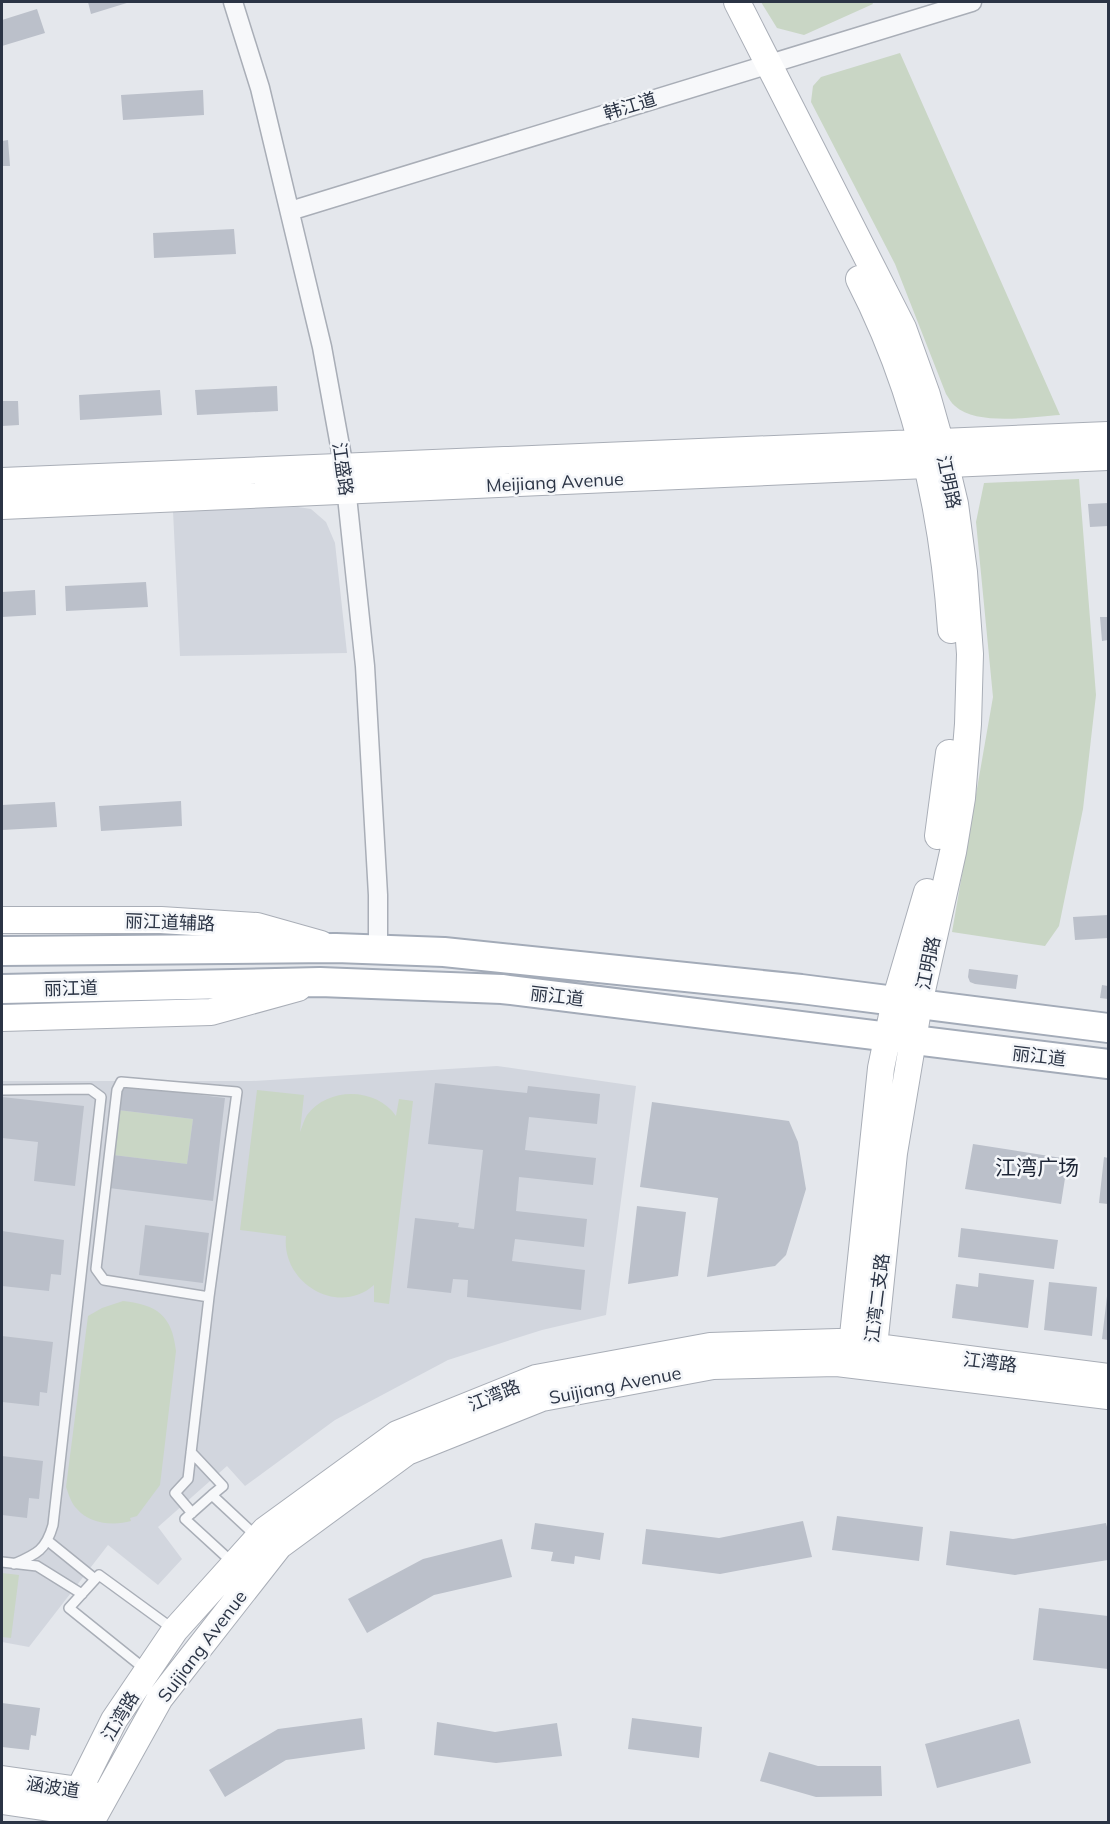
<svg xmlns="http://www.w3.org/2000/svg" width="1110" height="1824" viewBox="0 0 1110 1824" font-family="Mulish,'Noto Sans SC',sans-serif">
<rect width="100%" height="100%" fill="#e4e7ec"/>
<path fill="#d2d6de" d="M298 507 311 509 326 522 335 543 347 653 180 656 173 511Z
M497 1066 636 1086 606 1315 542 1330 448 1360 335 1420 245 1486 227 1466 158 1527 182 1559 158 1585 108 1545 29 1647 2 1642V1081H252Z"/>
<path fill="#c9d6c5" d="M761 2H872L873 4 804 35 777 28Z
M900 53 1060 415C1031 417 977 426 955 406 951 403 949 398 946 394L895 264 811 102 813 86 821 77Z
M1079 479 1096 695 1083 809 1059 926 1045 946 952 932 993 697 976 522 984 483Z
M257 1090 304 1095 300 1132C302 1127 304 1120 307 1115 329 1086 377 1088 396 1116L399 1099 413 1101 389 1304 374 1302V1285C338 1317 281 1283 286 1236L240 1230Z
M118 1110 193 1119 187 1164 113 1155Z
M123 1301C157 1305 172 1315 176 1351L160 1485 137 1516 130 1518 131 1521C114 1526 89 1524 77 1509 71 1503 69 1495 66 1487L88 1316 102 1308Z
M2 1573 19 1575 11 1638 2 1637Z"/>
<path fill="#bbc0ca" d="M88 2H130L91 14Z
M37 9 45 33 2 46V20Z
M203 90 204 115 123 120 121 95Z
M8 140 10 166H2V141Z
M234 229 236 254 154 258 153 233Z
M277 386 278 411 197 415 195 390Z
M160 390 162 415 80 420 79 395Z
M2 401H18L19 425 2 426Z
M1108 503V526L1090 527 1088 504Z
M146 582 148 607 66 611 65 586Z
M35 590 36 615 2 617V592Z
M1100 617H1108V640L1102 641Z
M181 801 182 826 101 831 99 806Z
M55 802 57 827 2 830V805Z
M1108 915V938L1075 940 1073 917Z
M969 969 1018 975 1016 989 975 984 970 982 968 977Z
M1102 985 1108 986V999L1100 998Z
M435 1083 527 1093 528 1086 600 1094 597 1124 529 1117 525 1150 596 1158 593 1185 519 1177 516 1211 587 1219 584 1247 515 1239 512 1261 585 1270 581 1310 467 1297 468 1280 453 1279 451 1293 407 1288 415 1218 459 1223 458 1227 474 1229 483 1150 428 1144Z
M121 1085 225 1098 213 1201 109 1188 113 1155 187 1164 193 1119 118 1110Z
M2 1097 84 1106 75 1186 34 1181 38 1142 2 1138Z
M652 1102 789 1121 798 1142 806 1189 786 1255 775 1266 707 1277 718 1198 640 1187Z
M973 1144 1068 1159 1061 1204 965 1189Z
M1104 1157 1108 1158V1204L1099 1203Z
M637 1206 686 1212 678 1276 628 1284Z
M145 1225 209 1233 203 1283 139 1275Z
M961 1228 1058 1240 1054 1269 958 1257Z
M2 1231 64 1240 61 1275 51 1274 49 1291 2 1286Z
M979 1273 1034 1280 1028 1328 952 1318 956 1284 978 1287Z
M1049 1282 1097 1287 1092 1336 1044 1330Z
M1107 1296H1108V1340L1102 1339Z
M2 1336 53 1342 47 1393 40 1392 39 1406 2 1402Z
M2 1456 43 1461 39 1499 29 1498 27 1518 2 1515Z
M837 1516 923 1527 919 1561 832 1550Z
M803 1521 812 1557 720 1574 642 1564 646 1529 719 1538Z
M535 1523 604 1533 600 1560 575 1556 574 1564 551 1561 553 1552 531 1549Z
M1106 1523 1108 1531V1560L1015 1575 946 1565 950 1531 1013 1539Z
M502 1539 512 1577 434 1595 367 1633 348 1599 423 1559Z
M1039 1608 1108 1616V1669L1033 1660Z
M2 1703 40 1708 36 1736 31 1735 29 1750 2 1747Z
M362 1718 365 1749 286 1760 225 1797 209 1770 278 1729Z
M632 1718 702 1727 699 1758 628 1749Z
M1019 1719 1031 1763 937 1788 925 1744Z
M437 1722 495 1732 557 1723 562 1756 496 1763 434 1755Z
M769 1752 818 1766H881L882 1796 816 1797 760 1781Z"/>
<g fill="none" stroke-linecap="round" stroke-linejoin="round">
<g stroke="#a9aeb7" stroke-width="12">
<path id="lane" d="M2 1090 90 1089 101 1097 53 1525C46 1550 37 1554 14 1564
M191 1452 223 1486 212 1495
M192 1513 175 1493 188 1479 209 1297 104 1280 96 1269 117 1090 121 1082 237 1092 209 1297
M48 1541 95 1579
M2 1562 37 1566 82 1594
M233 1563 185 1519 212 1495 256 1536
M146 1670 69 1608 99 1575 173 1629"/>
</g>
<g stroke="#a9aeb7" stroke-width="21">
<path id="street" d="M233 2 260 88 322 347 344 468 365 666 378 895V948
M290 211 972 2"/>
</g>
<g stroke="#a9aeb7" stroke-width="28">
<path id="secondary" d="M737 2 903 328 927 395 940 441 955 504 964 572 970 654 968 724 962 798 953 852 919 1004 894 1153 874 1347 861 1366
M859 279C915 388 943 508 951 630
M2 481 1108 435
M2 506 1108 457
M938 836 949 753
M2 920H161L257 926 321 944
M2 1018 211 1012 298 988
M861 1366 852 1345 881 1068 895 1001 927 892
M2 1779 79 1790 94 1795
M2 1801 70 1811 87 1815
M67 1822 79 1790 114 1720 175 1630 265 1530 397 1434 536 1378 710 1346 838 1342 1108 1377
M91 1822 160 1698 279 1546 407 1452 542 1398 713 1366 837 1363 1108 1396"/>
</g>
<g stroke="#a3abb8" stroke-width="32">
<path id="primary" d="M2 951 336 948 444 952 801 989 1108 1028
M2 989 320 982 502 989 1108 1064"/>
</g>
<use href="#lane" stroke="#f7f8fa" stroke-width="9"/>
<use href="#street" stroke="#f7f8fa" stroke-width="18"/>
<use href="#secondary" stroke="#fff" stroke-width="26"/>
<use href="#primary" stroke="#fff" stroke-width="28"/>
</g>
<g text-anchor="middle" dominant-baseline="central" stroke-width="5" stroke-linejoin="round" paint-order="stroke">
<g font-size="18" fill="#2b3445" stroke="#f4f6f9">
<text transform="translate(630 106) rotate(-17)">韩江道</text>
<text transform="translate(343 469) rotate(82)">江盛路</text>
<text transform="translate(555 482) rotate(-3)">Meijiang Avenue</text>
<text transform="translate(949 482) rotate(78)">江明路</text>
<text transform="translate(170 922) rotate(2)">丽江道辅路</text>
<text transform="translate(928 963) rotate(-78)">江明路</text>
<text transform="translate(71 988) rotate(-1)">丽江道</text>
<text transform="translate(557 996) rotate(7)">丽江道</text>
<text transform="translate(1039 1056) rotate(7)">丽江道</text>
<text transform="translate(877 1298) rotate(-83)">江湾二支路</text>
<text transform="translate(990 1362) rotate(7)">江湾路</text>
<text transform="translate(615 1385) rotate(-11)">Suijiang Avenue</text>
<text transform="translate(494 1395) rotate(-22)">江湾路</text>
<text transform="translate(202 1646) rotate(-53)">Suijiang Avenue</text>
<text transform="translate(120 1716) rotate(-59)">江湾路</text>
<text transform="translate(53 1787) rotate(9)">涵波道</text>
</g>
<g font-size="21" fill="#1d2536" stroke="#f4f6f9">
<text x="1037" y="1167">江湾广场</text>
</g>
</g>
<rect width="1110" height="1824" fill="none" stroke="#2b3445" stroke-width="6"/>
</svg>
